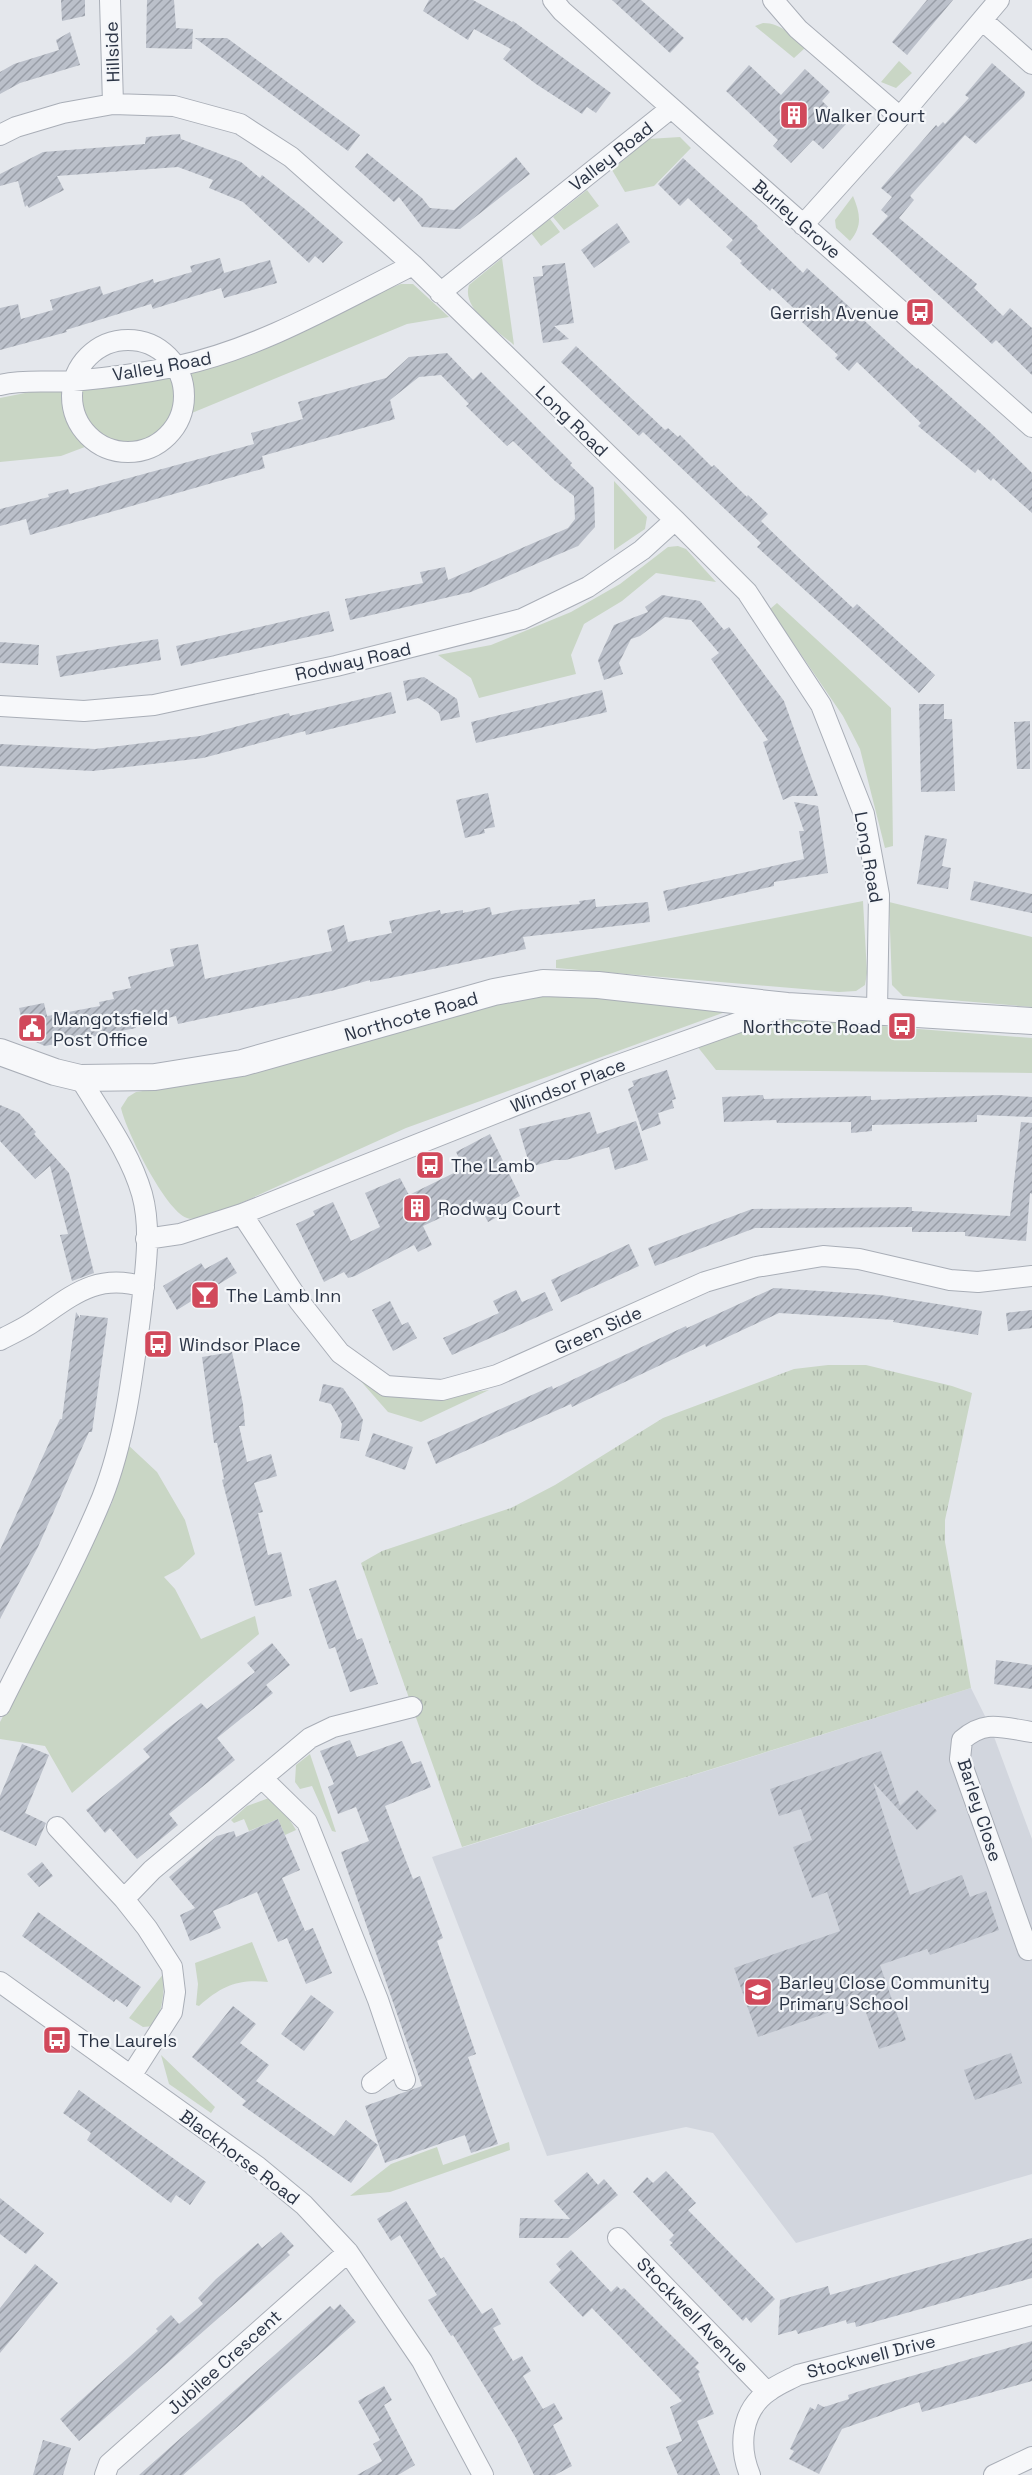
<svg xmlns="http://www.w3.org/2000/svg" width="1032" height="2475" viewBox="0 0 1032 2475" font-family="'Space Grotesk',sans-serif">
<defs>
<pattern id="park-tufts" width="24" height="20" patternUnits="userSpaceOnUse" patternTransform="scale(1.5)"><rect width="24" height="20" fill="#c9d6c5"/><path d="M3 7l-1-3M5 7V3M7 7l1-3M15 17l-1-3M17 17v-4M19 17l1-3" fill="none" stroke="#adb8ab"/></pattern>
<pattern id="building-hatch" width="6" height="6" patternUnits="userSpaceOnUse" patternTransform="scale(1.5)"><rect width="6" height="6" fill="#bbc0ca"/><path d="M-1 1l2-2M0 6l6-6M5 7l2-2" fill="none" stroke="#989da6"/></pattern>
</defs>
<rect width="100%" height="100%" fill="#e4e7ec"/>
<path fill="#d2d6de" d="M971 1688 990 1726 1032 1839V2174L796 2243 713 2133 686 2127 547 2156 432 1857Z"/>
<path fill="#c9d6c5" d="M763 23C782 23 792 36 805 48L794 58 755 26Z
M899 61 912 73 896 88 881 82Z
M680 137 691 148 654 186 625 192 612 170 648 139Z
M587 190 599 206 564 230 553 217Z
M853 196C860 213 863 226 850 241L836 228 835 220Z
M550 219 560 232 541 246 531 233Z
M502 258 514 345C498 331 461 309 469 285Z
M401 284H413L449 317 407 324 187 415 136 444 119 443 106 439 61 456 0 462V398L35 391 144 380Z
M614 481 647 517 645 529 614 550Z
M678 546 686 549 716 582 656 573 622 601 584 624 571 655 576 674 479 698 471 678 438 655 491 645 571 612 620 584 668 547Z
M777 603 891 708 893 846 885 848 860 749 843 716 770 609Z
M863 901 867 973 865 985 856 991 839 992 556 968V960Z
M889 902 1032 937V1007L903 996 892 985Z
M586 994 728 1011 406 1128 219 1213C210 1215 195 1221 187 1218 165 1210 126 1131 121 1108L128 1097 136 1092 211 1081 505 999Z
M795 1019 1032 1038V1073L716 1070 697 1046 760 1026Z
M351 1370C359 1376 366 1383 374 1387 408 1408 452 1396 489 1390L421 1422 388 1412Z
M126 1443 157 1472 185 1520 195 1554 179 1569 164 1577 175 1589 201 1639 255 1616 259 1634 72 1793 45 1746 0 1739V1722L112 1503Z
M310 1754 336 1832 332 1831 312 1786 300 1789 295 1782 296 1765Z
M269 1798 283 1809 296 1830 285 1835 278 1819 249 1831 244 1819 234 1823 231 1820 247 1806Z
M252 1942 268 1982C237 1979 222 1986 199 2006L196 2005 198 1984 195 1963Z
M164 1973C164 1993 163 2009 154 2026L143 2027 129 2018Z
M161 2055 215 2107 211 2113 169 2084Z
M509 2142 510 2150 390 2192 350 2196 391 2164 437 2147 443 2165Z"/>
<path fill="url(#park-tufts)" d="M828 1365H866L952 1386 972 1393 945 1520V1542L971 1688 462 1847 361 1563 382 1551 511 1508 555 1485 663 1418 794 1369Z"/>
<path fill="url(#building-hatch)" d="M61 0H85V16L62 21Z
M147 0H174L176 28 193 29 192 49 146 48Z
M429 0H473L512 22 513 21 611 93 596 113 587 107 582 114 536 84 503 59 511 49 474 29 468 40 423 11Z
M612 0H641L684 38 670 53Z
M927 0H953L907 55 892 42Z
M70 32 80 65 20 83 0 94V72L14 64 59 50 56 40Z
M195 38H227L360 135 348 151Z
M992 63 1025 92 1024 96 976 144 965 135 910 196 914 200 899 218 977 284 974 288 1003 316 1010 308 1032 328V375L996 340 992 344 872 234 888 216 881 210 892 197 881 188 936 125 938 127 943 122 945 124 969 98 965 95Z
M749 65 781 95 805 69 830 92 822 101 846 124 823 149 813 140 791 163 773 146 778 140 726 91Z
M180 134 181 139 241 162 260 178 262 175 305 209 343 242 323 263 315 256 309 263 243 202 209 188 213 180 178 167 57 176 64 190 29 208 27 205 25 207 18 181 0 186V174L43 152 145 144 146 137Z
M367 153 422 198 430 208 454 210 516 157 530 174 460 229 422 227 399 197 394 202 355 167Z
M683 158 758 226 757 228 803 273 807 268 917 369 918 368 989 431 1032 473V513L993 478 991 481 978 469 975 473 918 426 921 423 857 362 849 371 835 358 838 355 802 322 805 319 772 288 770 291 740 263 742 261 726 247 733 240 688 198 680 206 658 184Z
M617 223 630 242 594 268 581 250Z
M220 258 224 273 270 260 277 283 224 298 221 288 153 309 151 304 66 330 67 332 0 350V308L18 304 21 319 53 310 50 300 100 286 103 295 153 279 154 283 192 272 190 266Z
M565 263 574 323 554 326 569 339 543 343 533 277 543 276 542 266Z
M576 346 665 430 668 428 678 437 680 435 712 467 714 465 747 497 748 495 768 514 761 521 797 556 853 608 857 604 935 675 919 693 757 547 761 543 643 432 639 436 561 362Z
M447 353 473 380 481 372 572 463 570 465 594 488 595 527 578 546 471 592 350 620 345 599 423 583 420 572 445 567 448 580 568 528 575 519 574 496 555 481 513 441 507 446 466 406 469 404 441 375 419 377 390 400 395 419 262 456 265 468 30 535 26 519 0 526V509L49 497 48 494 68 489 70 494 254 444 251 433 303 419 298 402 386 378 409 357Z
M662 595 700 601 724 630 729 627 784 701 818 796H792L783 800 763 742 768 740 711 659 719 653 691 620 665 617 640 636 631 639 619 663 623 674 604 680 598 660 614 625 648 612 645 607Z
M329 611 334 631 181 666 176 646Z
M158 639 161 660 60 677 56 656Z
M0 642 39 645 38 665 0 663Z
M424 677 457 699 460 717 441 721 439 713 428 704 418 698 407 701 403 681Z
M602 690 607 712 476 743 471 722Z
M391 692 396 713 306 735 305 731 203 758 93 771 0 766V744L95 749 200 736 289 713 290 716Z
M919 704H944V719H952L955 791 921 792Z
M1030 721V769H1017L1014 722Z
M488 793 495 827 484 829 485 833 465 838 456 800Z
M794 802 818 806 828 873 774 882V886L668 911 663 891 804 859 799 831H804Z
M925 835 947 839 942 866 951 868 948 889 917 884Z
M974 881 1032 894V913L970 900Z
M595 899 596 907 648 902 650 922 523 937 526 949 400 976 370 982V980L335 990 178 1024 176 1016 135 1026 136 1028 45 1046 26 1038 19 1008 44 1003 47 1016 100 1006 99 1002 114 999 112 992 131 988 128 977 174 966 170 949 198 944 205 979 332 951 327 930 344 925 348 942 392 933 389 921 440 910 441 914 463 910V913L490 907 492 915 516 910 580 904 579 901Z
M667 1070 676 1099 672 1100 674 1108 658 1113 661 1124 642 1131 628 1089 634 1086 632 1081Z
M763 1095 764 1099 871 1096V1100L999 1095 1032 1097V1117L977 1115V1122L872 1125V1131L851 1133V1122L777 1123 776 1120 724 1122 722 1097Z
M0 1105 19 1113 36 1132 34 1134 69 1173 94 1273 72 1281 60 1235 68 1234 50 1166 35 1179 0 1141Z
M590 1112 597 1134 636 1121 648 1160 615 1170 609 1147 566 1160H555L530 1167 519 1129Z
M1021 1122 1032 1123V1194L1030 1193 1026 1241 965 1236V1232H912V1227L755 1228 655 1266 648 1248 752 1209 912 1207V1211L1010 1216Z
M490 1134 520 1196 501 1206 505 1213 488 1222 477 1201 423 1226 432 1245 418 1252 414 1245 355 1276 348 1278 344 1272 324 1282 296 1224 315 1215 313 1211 333 1202 351 1241 380 1227 365 1193 400 1178 409 1195 464 1168 456 1152Z
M629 1244 639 1266 561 1302 551 1280Z
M227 1257 237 1273 177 1310 163 1286 201 1263 205 1269Z
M774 1288 880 1295 982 1311 978 1335 893 1322 894 1320 779 1313 706 1347 705 1344 572 1407 571 1404 436 1464 427 1442 552 1386 553 1389 686 1326 687 1328Z
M516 1290 522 1302 545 1292 553 1310 452 1355 443 1338 499 1313 493 1301Z
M390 1301 402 1325 408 1322 417 1338 393 1351 372 1310Z
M1032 1310V1328L1008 1331 1006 1313Z
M76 1312 80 1318V1315L108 1318 92 1432H89L38 1547 0 1619V1550L60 1419H62Z
M232 1352 243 1404 245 1426H239L247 1462 271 1454 277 1476 254 1483 263 1512 258 1513 268 1555 281 1552 292 1596 255 1606 222 1480 224 1479 217 1443H214L202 1357Z
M323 1384 343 1388 354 1404 363 1420 359 1441 340 1438 342 1424 337 1414 331 1404 319 1401Z
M373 1433 413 1447 405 1470 365 1456Z
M336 1580 357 1640 362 1638 378 1684 350 1692 335 1647 329 1649 309 1589Z
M272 1643 290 1665 266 1685 273 1693 217 1738 235 1760 169 1814 178 1825 137 1859 110 1828 105 1833 86 1810 150 1757 143 1749 167 1729 201 1703 207 1709 255 1672 247 1663Z
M996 1660 1032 1665V1689L994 1684Z
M350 1740 357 1757 402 1741 412 1764 421 1761 431 1787 385 1806 413 1879 420 1876 443 1938 437 1941 476 2054 468 2057 498 2144 471 2153 465 2135 385 2163 365 2106 422 2086 341 1852 369 1841 356 1807 338 1814 328 1787 334 1784 320 1751Z
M22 1744 49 1755 25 1813 46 1823 36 1846 0 1830V1796Z
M881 1751 900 1806 917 1790 937 1811 917 1830 873 1782 910 1895 962 1875 970 1897 986 1891 999 1930 930 1955 927 1949 880 1965 906 2040 879 2049 862 2001 758 2037 734 1968 840 1931 827 1892 812 1898 793 1847 812 1840 801 1809 779 1816 770 1789Z
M278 1819 300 1870 282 1878 305 1931 313 1928 332 1973 306 1984 287 1938 278 1942 257 1892 213 1911 221 1928 190 1941 180 1915 195 1908 169 1877 217 1836 234 1831 236 1837Z
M42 1862 53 1876 39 1887 27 1874Z
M38 1912 141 1987 127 2007 116 1999 114 2002 22 1936Z
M311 1995 334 2012 304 2051 281 2034Z
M233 2006 256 2024 240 2043 269 2065 256 2081 334 2136 346 2120 378 2145 351 2183 242 2105 246 2101 192 2057Z
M1011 2053 1022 2083 975 2100 964 2070Z
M79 2090 206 2182 190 2205 176 2195 171 2203 87 2140 91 2133 63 2113Z
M666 2171 696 2203 688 2210 775 2299 751 2323 746 2317 743 2321 670 2245 673 2243 669 2240 674 2235 633 2192 647 2177 653 2183Z
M587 2172 598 2185 604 2179 618 2195 568 2238H519L520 2218 570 2219 554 2201Z
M0 2198 44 2233 26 2254 0 2234Z
M406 2201 441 2259 444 2257 482 2314 492 2308 501 2324 493 2328 513 2361 522 2356 531 2371 523 2376 543 2409 554 2403 563 2419 553 2425 572 2466 555 2475H534L516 2438 453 2335 451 2336 428 2300 437 2295 400 2235 391 2241 377 2219Z
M281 2232 294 2246 287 2252 290 2255 79 2441 60 2419 158 2331 156 2329 171 2315 179 2324 203 2304 198 2298 216 2279 258 2243 262 2248Z
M1032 2238V2278L856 2327 855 2322 847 2324 846 2320 798 2334 796 2330 778 2335 780 2300 828 2286 830 2295Z
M571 2250 611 2292 617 2286 621 2290 624 2288 699 2363 695 2367 700 2372 698 2374 714 2414 697 2421 720 2475H678L666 2447 682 2441 670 2407 682 2401 592 2308 583 2317 549 2282 561 2270 556 2264Z
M35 2264 58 2283 0 2353V2308Z
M340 2304 356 2322 183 2475H139L330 2306 334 2310Z
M1032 2341V2381L922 2412 919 2402 842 2429 819 2474 789 2459 794 2451 790 2449 810 2407 815 2410 818 2404 824 2407 849 2399 848 2395 860 2391Z
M384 2386 392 2400 384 2405 415 2465 398 2475H357L382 2461 373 2444 380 2440 358 2401Z
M43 2440 71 2448 63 2475H33Z"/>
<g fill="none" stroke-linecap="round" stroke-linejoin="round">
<g stroke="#a9aeb7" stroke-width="22">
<path id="minor" d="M110 0 113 104
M553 0 562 11 1032 427
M773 0 798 29 900 117
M982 20 1032 64
M0 135 16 127 63 113 113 104 174 106 240 124 291 157 413 265 675 520 747 592 821 705 864 814 879 895 877 1010
M803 225 900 117 999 0
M440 293 670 109
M72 396a56 56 0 1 1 112 0a56 56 0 1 1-112 0Z
M0 385C24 379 49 383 73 381 107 378 144 373 178 366 261 348 337 303 413 265
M0 706 84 711 154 705 336 666 522 619 588 587 642 550 675 520
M242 1214 299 1301 340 1353 386 1386 442 1390 497 1375 705 1282 756 1267 823 1256 859 1259 950 1280 978 1282 1032 1276
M146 1239 180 1234 242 1214 607 1069 782 1007
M0 1340C11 1334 23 1329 33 1322 71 1297 95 1272 144 1287
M0 1706C34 1637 73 1568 102 1498 125 1440 133 1373 141 1311 145 1274 152 1230 142 1194 130 1152 102 1115 80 1078
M262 1778 307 1822 378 2000 399 2062 372 2083
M57 1827 124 1899 147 1928 172 1967 175 1992 172 2012 131 2076
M124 1899 152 1870 310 1738 333 1727 412 1707
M1028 1950 960 1759 962 1740C986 1719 1003 1728 1032 1732
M0 1982 258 2167 304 2205 348 2252 422 2361 483 2475
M399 2062 405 2080
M618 2238 767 2392
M105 2475 109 2464 348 2252
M750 2475C738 2446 741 2410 769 2391 778 2384 789 2380 798 2375L1032 2315
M994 2475 1032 2457"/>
</g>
<g stroke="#a9aeb7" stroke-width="28">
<path id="tertiary" d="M0 1052 55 1072 80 1078 155 1077 242 1063 494 992 543 983 598 985 787 1006 1032 1021"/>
</g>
<use href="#minor" stroke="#f7f8fa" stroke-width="20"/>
<use href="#tertiary" stroke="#f7f8fa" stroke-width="26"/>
</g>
<defs>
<g id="building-square" transform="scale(1.5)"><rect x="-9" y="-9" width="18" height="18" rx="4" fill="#d1495b" stroke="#f4f6f9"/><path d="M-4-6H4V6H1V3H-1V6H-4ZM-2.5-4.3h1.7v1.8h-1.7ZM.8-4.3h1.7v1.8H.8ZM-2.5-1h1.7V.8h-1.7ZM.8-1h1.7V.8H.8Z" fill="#fff"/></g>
<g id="bus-square" transform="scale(1.5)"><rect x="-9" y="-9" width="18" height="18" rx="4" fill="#d1495b" stroke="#f4f6f9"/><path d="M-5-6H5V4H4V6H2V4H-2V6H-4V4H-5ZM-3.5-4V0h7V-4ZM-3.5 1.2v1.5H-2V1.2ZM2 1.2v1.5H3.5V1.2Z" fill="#fff"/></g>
<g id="civic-square" transform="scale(1.5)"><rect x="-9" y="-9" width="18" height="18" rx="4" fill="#d1495b" stroke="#f4f6f9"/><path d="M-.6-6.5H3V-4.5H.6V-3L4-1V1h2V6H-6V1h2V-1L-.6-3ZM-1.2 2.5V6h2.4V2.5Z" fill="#fff"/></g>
<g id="bar-square" transform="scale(1.5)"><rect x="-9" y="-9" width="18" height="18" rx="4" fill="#d1495b" stroke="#f4f6f9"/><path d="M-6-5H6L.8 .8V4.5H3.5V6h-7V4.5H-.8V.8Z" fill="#fff"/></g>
<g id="school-square" transform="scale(1.5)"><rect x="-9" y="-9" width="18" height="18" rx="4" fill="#d1495b" stroke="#f4f6f9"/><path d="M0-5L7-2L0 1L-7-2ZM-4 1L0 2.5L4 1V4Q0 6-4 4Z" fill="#fff"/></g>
</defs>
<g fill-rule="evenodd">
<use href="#building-square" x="794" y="115"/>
<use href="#bus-square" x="920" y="312"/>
<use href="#bus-square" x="902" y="1026"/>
<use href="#civic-square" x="32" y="1028"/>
<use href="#bus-square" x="430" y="1165"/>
<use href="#building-square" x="417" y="1208"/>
<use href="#bar-square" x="205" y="1295"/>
<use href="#bus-square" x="158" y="1344"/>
<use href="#school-square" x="758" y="1992"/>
<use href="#bus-square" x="57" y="2040"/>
</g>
<g text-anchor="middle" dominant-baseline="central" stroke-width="4.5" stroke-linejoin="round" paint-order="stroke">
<g font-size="18" fill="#2b3445" stroke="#f4f6f9">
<text transform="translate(112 52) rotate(-92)">Hillside</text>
<text transform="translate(611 156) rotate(-38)">Valley Road</text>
<text transform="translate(797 219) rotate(41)">Burley Grove</text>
<text transform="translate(162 366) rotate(-10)">Valley Road</text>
<text transform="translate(572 421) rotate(44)">Long Road</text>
<text transform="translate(353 661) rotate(-13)">Rodway Road</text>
<text transform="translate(869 857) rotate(80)">Long Road</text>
<text transform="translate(411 1016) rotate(-16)">Northcote Road</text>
<text transform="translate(568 1085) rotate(-21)">Windsor Place</text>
<text transform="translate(598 1330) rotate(-24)">Green Side</text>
<text transform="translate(980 1810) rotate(72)">Barley Close</text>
<text transform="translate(240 2157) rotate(37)">Blackhorse Road</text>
<text transform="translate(693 2315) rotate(46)">Stockwell Avenue</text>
<text transform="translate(871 2356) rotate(-14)">Stockwell Drive</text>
<text transform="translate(224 2362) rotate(-42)">Jubilee Crescent</text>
</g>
<g font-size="18" fill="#2b3445" stroke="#f4f6f9" text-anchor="start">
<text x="815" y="115">Walker Court</text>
<text x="899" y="312" text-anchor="end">Gerrish Avenue</text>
<text x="53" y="1018">Mangotsfield<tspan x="53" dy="21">Post Office</tspan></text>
<text x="881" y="1026" text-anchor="end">Northcote Road</text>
<text x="451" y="1165">The Lamb</text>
<text x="438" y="1208">Rodway Court</text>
<text x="226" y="1295">The Lamb Inn</text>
<text x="179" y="1344">Windsor Place</text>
<text x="779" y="1982">Barley Close Community<tspan x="779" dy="21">Primary School</tspan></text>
<text x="78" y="2040">The Laurels</text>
</g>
</g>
</svg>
